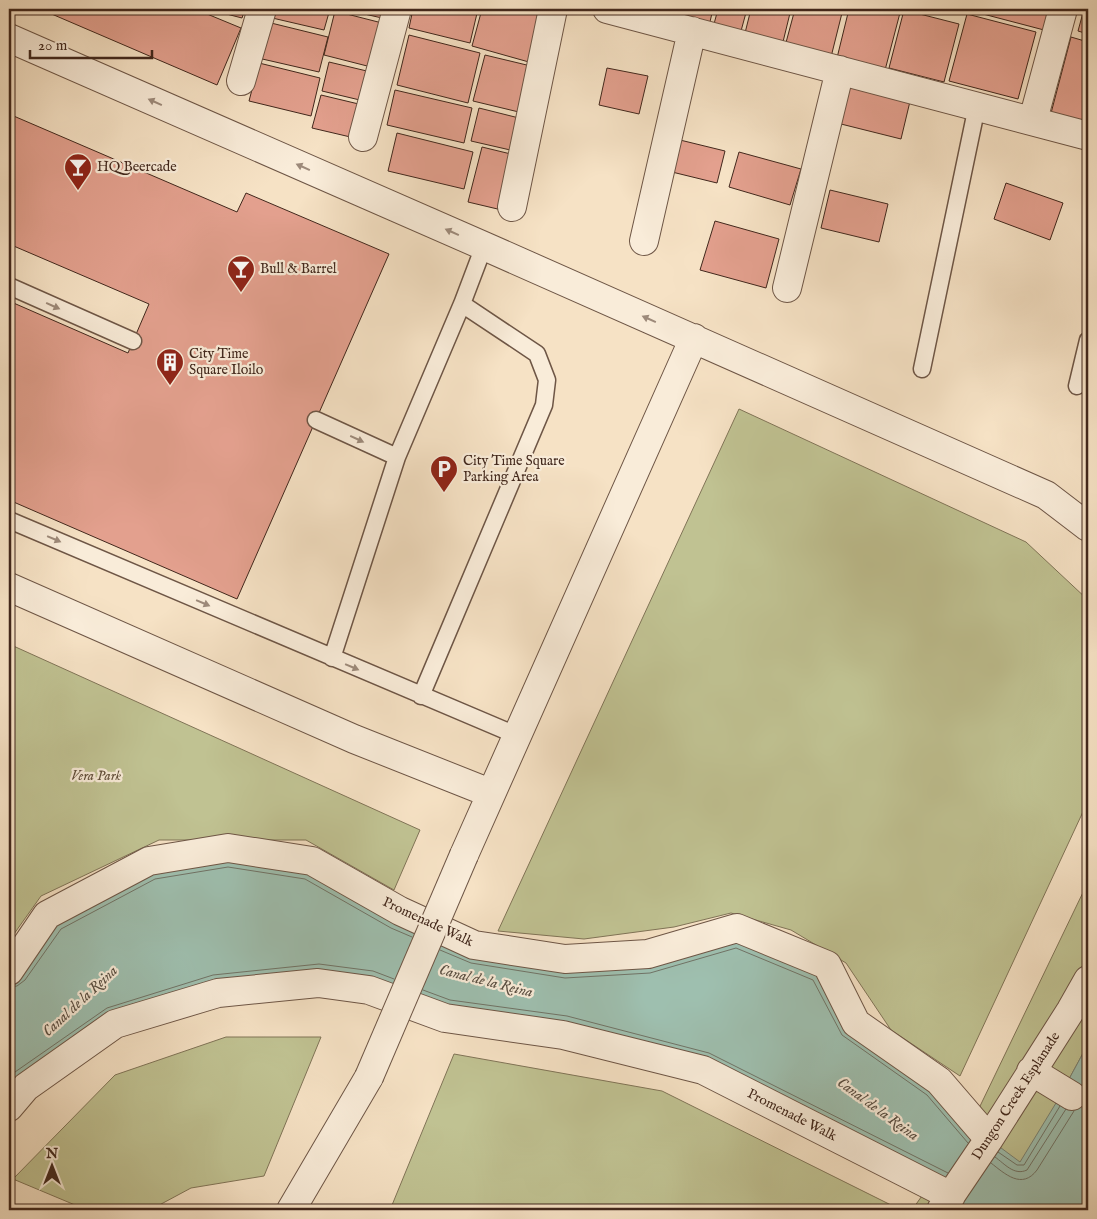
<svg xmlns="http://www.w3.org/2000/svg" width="1097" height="1219" viewBox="0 0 1097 1219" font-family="'IM FELL English',serif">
<rect width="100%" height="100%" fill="#f6e2c5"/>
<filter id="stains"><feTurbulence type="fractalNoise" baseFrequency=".004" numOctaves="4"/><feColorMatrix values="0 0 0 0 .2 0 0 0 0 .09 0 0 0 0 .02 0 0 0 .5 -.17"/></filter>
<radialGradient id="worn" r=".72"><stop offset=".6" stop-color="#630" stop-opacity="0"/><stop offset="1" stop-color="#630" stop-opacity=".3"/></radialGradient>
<path fill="#c0c292" stroke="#807457" d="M739 409 1026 542 1088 600V801L960 1076 891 1030 846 963 791 930 731 913 674 927 584 939 498 931Z
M9 644 420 830 394 890 306 840H159L41 896 9 941Z
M1088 882V1044L1056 1103 1050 1210H912L969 1129Z
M226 1037H321L264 1176 191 1188 150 1210H87L13 1179 115 1075Z
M454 1054 662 1091 891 1205 888 1210H390Z"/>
<path fill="#9ebfaf" stroke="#798274" d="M149 861H312L400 911 565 959 737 928 827 965 856 1023 989 1139 1020 1162 1056 1103 1088 1044V1210H967L951 1196 703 1070 318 983 115 1024 9 1107V971L47 915Z"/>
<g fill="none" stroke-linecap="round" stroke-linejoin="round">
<path stroke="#707366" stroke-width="1" d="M440 950 471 963 565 978 650 973 736 948 813 980 842 1035 927 1095 968 1143
M9 987 17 986 25 980 61 929 155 879 228 867 305 879 391 928 412 937
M423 990 450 1000 567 1016 709 1053 948 1173
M9 1079 15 1072 107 1008 213 975 319 964 373 971 394 979
M998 1152 1017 1165H1024L1060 1106
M995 1157C1005 1164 1014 1176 1027 1170L1066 1109
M991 1163C1005 1174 1022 1190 1037 1170L1074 1111"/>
</g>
<path fill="#e3a08e" stroke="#41271c" d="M40 9H195L241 28 217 85Z
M207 9H245L242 18Z
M269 9H330L324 30 268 17Z
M342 9H393L391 20Z
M413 9H478L470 43 409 28Z
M482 9H529L549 14 536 64 472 46Z
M677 9H713L709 26 675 17Z
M718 9H747L741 31 714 24Z
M751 9H791L782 46 744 37Z
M795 9H843L830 61 784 50Z
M849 9H901L884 74 836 62Z
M964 9H1050L1044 30Z
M1084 9H1088V34L1078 31Z
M904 10 959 24 944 82 889 68Z
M335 11 386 24 375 68 324 55Z
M967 14 1036 32 1018 99 949 81Z
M267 22 328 37 319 72 258 58Z
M409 35 480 53 468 103 397 85Z
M1071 37 1088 42V127L1050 117Z
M485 55 535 67 523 113 473 101Z
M329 62 371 72 364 101 322 91Z
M259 63 320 78 311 116 249 101Z
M607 68 648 76 639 114 599 105Z
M845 76 912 93 901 139 833 122Z
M395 90 472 108 464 143 387 125Z
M321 95 367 106 359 139 312 128Z
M479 108 527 120 519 152 471 141Z
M9 114 237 212 246 193 389 254 237 599 9 500V301L128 353 149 304 9 244Z
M397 133 473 152 464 189 388 171Z
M680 140 725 151 717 183 672 172Z
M482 147 519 156 506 211 468 202Z
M739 152 801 169 790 205 729 187Z
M1006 183 1063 203 1050 240 994 219Z
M830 190 888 204 879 242 821 228Z
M715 221 779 239 766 288 700 270Z"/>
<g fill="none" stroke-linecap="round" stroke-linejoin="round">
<g stroke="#6e5646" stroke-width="19">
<path id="lane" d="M9 286 133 341
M922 369 977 106
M1077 386 1088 340
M316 420 397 457
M9 520 516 735
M332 658 397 457 462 304 484 246
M421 696 544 405 547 380 537 354 462 304"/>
</g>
<g stroke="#6e5646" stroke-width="30">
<path id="street" d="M607 9 1088 136
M9 38 484 246 1046 495 1088 527
M241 81 262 9
M1033 120 1063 9
M363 137 397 9
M512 207 553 9
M644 241 692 31
M787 288 840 70
M9 587 354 739 490 793
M464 855 694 338
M9 971 47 915 149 861 228 848 312 861 400 911 474 945 565 959 648 954 737 928 827 965 856 1023 939 1081 989 1139
M1031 1071 1072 1096
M9 1107 26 1087 115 1024 218 993 318 983 369 990 445 1018 563 1035 703 1070 951 1196
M291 1210 369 1077
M941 1210 989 1139 1071 1010 1088 980"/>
</g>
<use href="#lane" stroke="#f9ecd9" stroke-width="16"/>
<use href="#street" stroke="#f9ecd9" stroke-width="28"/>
<g stroke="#6e5646" stroke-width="30" stroke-linecap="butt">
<path id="street-bridge" d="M369 1077 464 855"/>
</g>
<use href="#street-bridge" stroke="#f9ecd9" stroke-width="28"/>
</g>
<defs><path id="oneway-solid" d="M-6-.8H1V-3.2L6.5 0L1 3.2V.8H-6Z" transform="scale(1.25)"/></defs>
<g fill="#9d8a7a">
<use href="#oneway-solid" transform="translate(155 102) rotate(-156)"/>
<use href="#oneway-solid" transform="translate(303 167) rotate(-156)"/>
<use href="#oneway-solid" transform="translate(452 232) rotate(-156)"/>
<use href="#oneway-solid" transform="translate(53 306) rotate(24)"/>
<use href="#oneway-solid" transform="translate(649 319) rotate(-156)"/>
<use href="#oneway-solid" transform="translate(357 439) rotate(25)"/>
<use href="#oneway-solid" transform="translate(54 539) rotate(23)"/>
<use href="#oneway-solid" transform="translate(203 603) rotate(23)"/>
<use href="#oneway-solid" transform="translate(352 667) rotate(23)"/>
</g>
<defs>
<g id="bar-pin" transform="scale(1.4375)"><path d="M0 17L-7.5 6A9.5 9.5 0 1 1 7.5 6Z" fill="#8f2418" stroke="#f9ecd9"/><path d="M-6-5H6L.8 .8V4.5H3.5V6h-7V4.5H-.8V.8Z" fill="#fff"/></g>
<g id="building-pin" transform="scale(1.4375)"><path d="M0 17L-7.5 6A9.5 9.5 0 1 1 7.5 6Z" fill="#8f2418" stroke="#f9ecd9"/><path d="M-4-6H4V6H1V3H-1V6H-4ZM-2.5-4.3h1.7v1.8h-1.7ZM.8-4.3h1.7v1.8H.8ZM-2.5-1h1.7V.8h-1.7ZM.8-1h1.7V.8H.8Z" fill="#fff"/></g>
<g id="parking-pin" transform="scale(1.4375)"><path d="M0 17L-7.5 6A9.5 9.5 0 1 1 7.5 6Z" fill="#8f2418" stroke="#f9ecd9"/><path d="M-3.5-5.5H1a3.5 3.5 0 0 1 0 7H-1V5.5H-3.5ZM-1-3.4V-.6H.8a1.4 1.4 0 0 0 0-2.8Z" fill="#fff"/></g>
</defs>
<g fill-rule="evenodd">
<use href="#bar-pin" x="78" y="167"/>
<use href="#bar-pin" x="241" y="269"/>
<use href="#building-pin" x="170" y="362"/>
<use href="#parking-pin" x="444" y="469"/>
</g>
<g text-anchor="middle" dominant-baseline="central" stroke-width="4.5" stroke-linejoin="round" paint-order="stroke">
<g font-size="14" fill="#41271c" stroke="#f9ecd9" text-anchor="start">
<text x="97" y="167">HQ Beercade</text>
<text x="260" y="269">Bull &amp; Barrel</text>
<text x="189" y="354">City Time<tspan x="189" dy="16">Square Iloilo</tspan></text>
<text x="463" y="461">City Time Square<tspan x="463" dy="16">Parking Area</tspan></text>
</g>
<g font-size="14" font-style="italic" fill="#614e3a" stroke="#f9ecd9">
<text x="96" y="776">Vera Park</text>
</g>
<g font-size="14" fill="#41271c" stroke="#f9ecd9">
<text transform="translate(428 922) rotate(25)">Promenade Walk</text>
<text transform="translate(1016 1096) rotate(-57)">Dungon Creek Esplanade</text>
<text transform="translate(792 1115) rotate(27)">Promenade Walk</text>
</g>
<g font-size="15" font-style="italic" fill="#584d41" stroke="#f9ecd9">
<text transform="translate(486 981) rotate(14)">Canal de la Reina</text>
<text transform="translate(80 1001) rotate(-43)">Canal de la Reina</text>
<text transform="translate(878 1109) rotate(36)">Canal de la Reina</text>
</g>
</g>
<rect width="1097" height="1219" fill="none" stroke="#f6e2c5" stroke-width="30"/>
<rect x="10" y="10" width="1077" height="1199" fill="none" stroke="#41271c" stroke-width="2.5"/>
<rect x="15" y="15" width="1067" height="1189" fill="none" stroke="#41271c"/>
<g transform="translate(52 1166)" stroke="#f9ecd9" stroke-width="4" paint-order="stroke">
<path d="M0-4L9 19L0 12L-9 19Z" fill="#41271c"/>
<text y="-8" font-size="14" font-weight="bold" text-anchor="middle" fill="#41271c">N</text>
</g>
<path d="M30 50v8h122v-8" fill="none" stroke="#41271c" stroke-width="2.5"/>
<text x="38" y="50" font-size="15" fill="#41271c" stroke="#f9ecd9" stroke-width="4" paint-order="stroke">20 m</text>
<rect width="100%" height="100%" filter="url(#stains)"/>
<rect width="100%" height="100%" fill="url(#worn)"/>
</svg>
